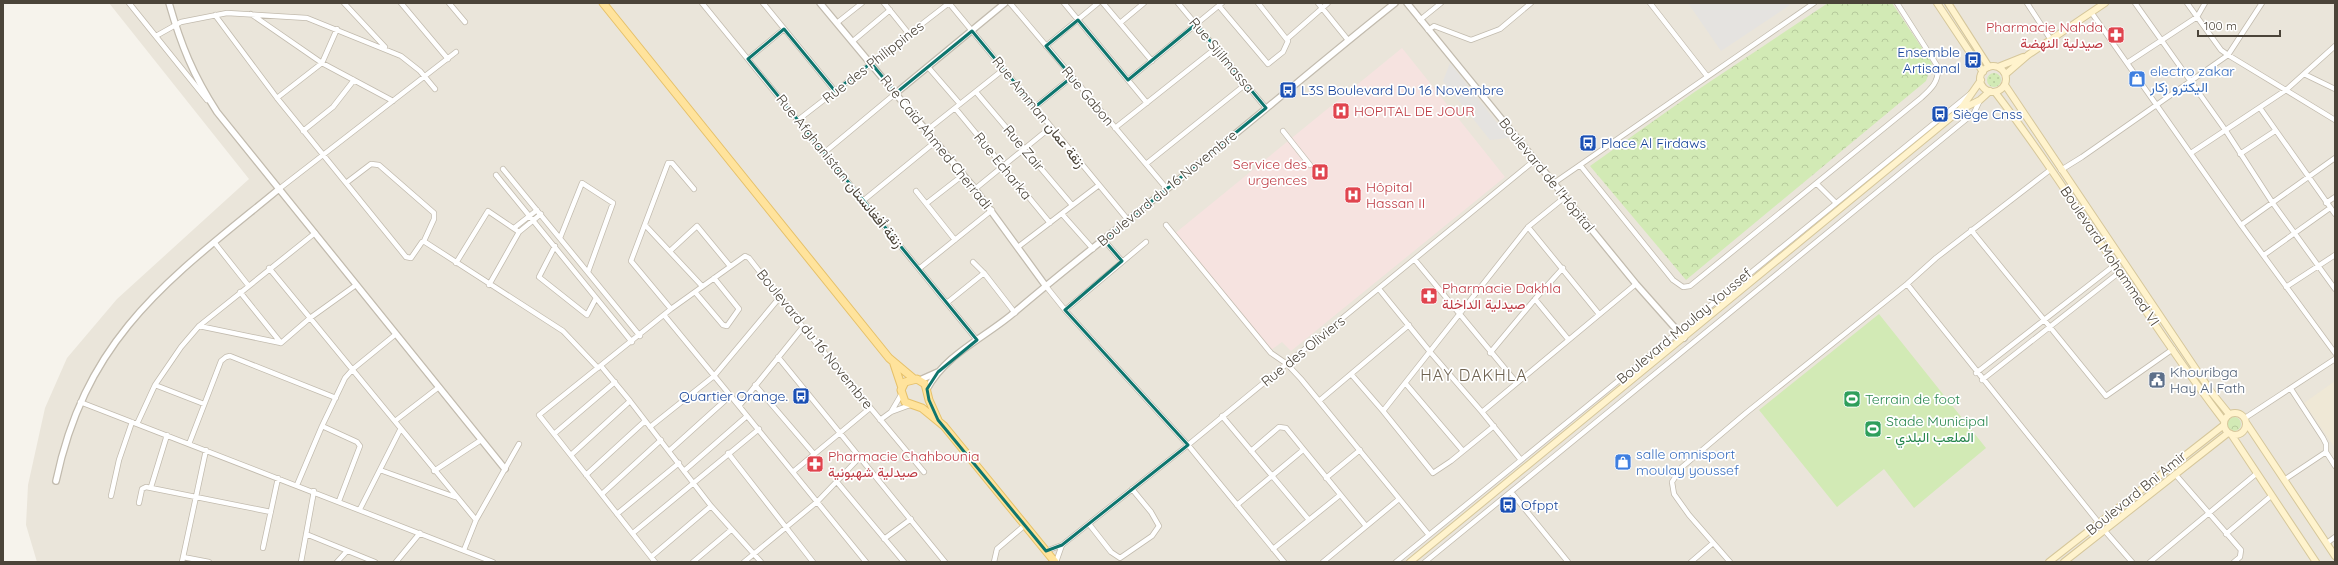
<svg xmlns="http://www.w3.org/2000/svg" width="2338" height="565" viewBox="0 0 2338 565" font-family="Quicksand,Vazirmatn,sans-serif">
<defs>
<pattern id="grass-dots" width="8" height="8" patternUnits="userSpaceOnUse"><rect width="8" height="8" fill="#d2eab5"/><path d="M2 2h.1M6 6h.1" fill="none" stroke="#b6ca9c" stroke-width="1.8" stroke-linecap="round"/></pattern>
<pattern id="park-crowns" width="20" height="18" patternUnits="userSpaceOnUse"><rect width="20" height="18" fill="#d2eab5"/><path d="M2 6a3 3 0 1 1 6 0M12 15a3 3 0 1 1 6 0" fill="none" stroke="#b6ca9c"/></pattern>
</defs>
<rect width="100%" height="100%" fill="#f6f3ec"/>
<path fill="#eae5da" d="M109 3H2335V562H37L26 525 28 485 45 408 67 358 117 299 249 179Z"/>
<path fill="#efe8d6" d="M2335 381V448L2304 403Z"/>
<path fill="#f6e3e0" d="M1402 48 1505 177 1291 351 1282 342 1267 353 1173 235Z"/>
<path fill="url(#grass-dots)" d="M1987 80a7 7 0 1 1 14 0a7 7 0 1 1-14 0Z"/>
<path fill="url(#park-crowns)" d="M1828 3H1892L1932 63 1926 81 1686 280 1590 166 1693 93Z
M2227 424a7 7 0 1 1 14 0a7 7 0 1 1-14 0Z"/>
<path fill="#d2eab5" d="M1879 314 1986 448 1914 508 1884 469 1837 507 1759 410Z"/>
<path fill="#e5e3e0" d="M1688 3H1788L1790 5 1721 51Z
M1450 63 1509 138 1490 140 1443 81Z"/>
<g fill="none" stroke-linecap="round" stroke-linejoin="round">
<g stroke="#c2bbae" stroke-width="6">
<path id="minor" d="M129 3 207 100
M344 3 385 47
M401 3 448 59
M449 3 465 22
M702 3 977 340
M763 3 835 91
M884 3 909 34
M949 3 1128 220
M1010 3 1167 189
M1064 3 1147 103
M1103 3 1152 61
M1178 3 1266 108
M1318 3 1348 40
M1650 3 1707 76
M2027 3 2051 40
M2135 3 2226 131 2272 202 2335 289
M2187 3 2221 50 2228 55 2262 3
M1219 6 1268 64 1283 52 1288 41 1258 3
M2091 12 2241 225 2335 353
M251 14 322 63 393 101
M215 15 277 98 406 257 411 258 422 242H425L563 331 598 368
M1420 20 1441 3
M838 22 862 3
M1120 23 1144 3
M1428 30 1434 26 1471 40 1500 29 1531 3
M156 36 181 22 227 13 307 18 401 56 420 71 435 89
M1287 39 1328 3
M853 41 890 10
M1046 46 1098 3
M748 59 784 29
M2127 63 2197 17 2205 3
M928 67 960 104
M2304 74 2335 89
M1128 80 1222 3
M976 92 1072 205
M277 98 322 63 337 29
M1035 107 1072 77
M955 108 1050 223
M2260 108 2335 214
M798 120 949 3
M1115 128 1216 48
M303 131 333 107 354 80
M926 131 1004 69
M1283 131 1310 165
M825 152 896 93
M2191 153 2286 90 2335 46
M2240 154 2275 131
M1146 164 1246 84
M1580 165 1673 280 1683 287 1690 286 1921 98C1931 89 1939 82 1938 67L1897 3
M503 169 640 336
M2061 170 2082 157 2228 55 2335 120
M496 175 632 342
M346 183 371 164 379 165 434 213V219L424 241
M1554 183 1814 3
M1817 184 1835 202
M279 189 456 52
M975 189 1051 127
M916 191 955 240
M864 200 935 142
M927 203 963 175
M2326 203 2335 197
M1062 214 1093 249
M645 225 702 286
M1166 225 1271 353 1287 364 1301 379 1429 535
M2241 225 2335 158
M1528 227 1599 314
M514 228 537 210
M1971 230 2106 396 2173 349
M519 232 541 214
M560 238 582 183 613 203 588 272
M1104 240 1122 261
M214 242 248 285
M555 246 539 277 587 315 596 298
M1018 247 1099 185
M670 251 697 226 730 266
M2264 255 2330 208
M1415 260 1516 382
M973 262 984 273
M456 263 488 211 519 232 489 285
M269 268 476 520
M920 268 992 210
M1907 284 2099 523
M1045 285 1065 310 1188 445 1062 545 1046 551
M2286 287 2335 255
M1379 289 1431 353 1482 412
M240 292 281 343
M695 292 723 325 727 326 739 309 714 278
M1535 299 1568 339
M948 302 984 273 1015 313
M671 309 631 261 668 163H672L694 189
M1065 310 1146 242
M664 315 739 406 803 327
M199 326 281 343 310 318 356 285
M1490 353 1535 299 1563 268
M778 357 945 562
M601 366 630 401 711 506 761 562
M1976 373 2116 264
M1351 374 1383 411
M1982 380 2121 271
M1406 384 1463 451
M155 385 204 404
M755 385 814 454
M2291 389 2323 438 2326 444V452L2335 466
M1319 401 1409 325
M80 402 493 562
M739 406 866 562
M891 412 901 395
M1222 416 1309 520
M2245 418 2335 359
M880 420 891 412 910 405
M395 421 439 387
M137 424 155 385 181 347 199 326 315 233
M322 426 357 442 360 446 339 501
M1494 426 1451 461 1433 473 1383 411 1528 227 1565 197
M650 427 714 376 780 297
M554 434 615 382
M189 444 221 361 226 357 230 356 336 398
M669 451 730 396
M1251 451 1279 427 1286 428 1366 526
M728 453 813 562
M571 455 630 401
M1521 460 1482 412 1636 284
M380 470 455 497
M434 471 481 440
M684 471 747 416
M794 471 870 408
M2175 474 2241 550 2240 557 2234 562
M586 475 645 421
M1326 478 1360 450
M2284 480 2326 452
M837 482 904 562
M297 485 322 426 345 378 353 369 396 334
M151 487 167 435
M1511 492 1568 562
M602 494 661 440
M111 496 119 460 132 422
M139 503 142 489 146 487 271 512
M1237 505 1303 450
M360 509 400 430
M617 514 679 463
M1089 524 1111 552 1120 558 1152 536 1159 526 1151 512 1132 489
M2105 531 2132 562
M633 533 759 429
M306 534 375 562
M2226 534 2271 496
M884 539 911 519
M2327 543 2335 537
M263 548 278 478
M1273 549 1340 495
M464 550 476 520 519 444
M183 557 209 562
M651 557 711 506
M182 562 206 450
M301 562 314 491
M337 562 347 551
M396 562 420 533
M655 562 539 415 671 309 745 256 749 258 803 327 924 472
M693 562 731 530
M744 562 818 501 860 457
M994 562 997 549 1025 525
M1056 562 1062 545
M1284 562 1188 445 1535 160
M1323 562 1399 499
M1396 562 1970 94
M1425 562 1958 126 1974 113 1980 100
M1691 562 1713 543
M1730 562 1689 515 1674 494 1672 482 1681 468 1746 413 1907 284 1936 258 2050 170
M2150 562 2256 474"/>
</g>
<g stroke="#c2bbae" stroke-width="8">
<path id="tertiary" d="M169 3C181 45 193 75 217 112L505 469
M820 3 975 189 1045 285
M1407 3 1636 284 1684 338
M896 93 1005 3
M920 380 938 372
M927 389C945 354 988 336 1016 311 1070 265 1127 221 1182 177 1254 120 1323 60 1395 3
M56 481C87 334 171 278 279 189"/>
</g>
<g stroke="#d6c79b" stroke-width="8">
<path id="secondary" d="M1937 3 1983 72
M1948 3 1989 67
M1980 79a13 13 0 1 1 26 0a13 13 0 1 1-26 0Z
M1998 67 2023 57
M2006 74 2028 55 2105 3
M2005 85 2212 393 2229 414
M1995 92C2076 198 2143 315 2224 421
M1960 110 1981 80
M2224 424a11 11 0 1 1 22 0a11 11 0 1 1-22 0Z
M2247 424 2335 556
M2231 434 2316 562
M1410 562 1960 110 1980 100 1990 91
M2049 562 2224 425
M2064 562 2228 433"/>
</g>
<g stroke="#e6c16a" stroke-width="9">
<path id="primary" d="M603 3 889 358 914 379
M894 364 902 388
M938 420 929 400 925 384 917 379 905 382 901 390 905 402 922 408 944 426 1055 562"/>
</g>
<use href="#minor" stroke="#fff" stroke-width="4.5"/>
<use href="#tertiary" stroke="#fff" stroke-width="5.5"/>
<use href="#secondary" stroke="#fff3cd" stroke-width="6"/>
<use href="#primary" stroke="#ffe39c" stroke-width="7"/>
</g>
<path fill="none" stroke="#0f766e" stroke-width="3" stroke-linejoin="round" d="M1078 20 1128 80 1196 24 1266 108 1104 240 1122 261 1065 310 1188 445 1062 545 1046 551 938 420 929 400 927 389 938 372 977 340 748 59 784 29 835 91 871 63 896 93 972 31 1035 107 1072 77 1046 46Z"/>
<defs>
<g id="pharmacy-square" transform="scale(0.9)"><rect x="-9" y="-9" width="18" height="18" rx="4" fill="#e0444e" stroke="#fff"/><path d="M-2-6h4v4h4v4h-4v4h-4v-4h-4v-4h4Z" fill="#fff"/></g>
<g id="bus-square" transform="scale(0.9)"><rect x="-9" y="-9" width="18" height="18" rx="4" fill="#1a4fb4" stroke="#fff"/><path d="M-5-6H5V4H4V6H2V4H-2V6H-4V4H-5ZM-3.5-4V0h7V-4ZM-3.5 1.2v1.5H-2V1.2ZM2 1.2v1.5H3.5V1.2Z" fill="#fff"/></g>
<g id="shop-square" transform="scale(0.9)"><rect x="-9" y="-9" width="18" height="18" rx="4" fill="#3f7fe0" stroke="#fff"/><path d="M-5-2.5h2.3a2.7 3.5 0 0 1 5.4 0H5L5.5 6h-11ZM-1.5-2.5h3a1.5 2.3 0 0 0-3 0Z" fill="#fff"/></g>
<g id="hospital-square" transform="scale(0.9)"><rect x="-9" y="-9" width="18" height="18" rx="4" fill="#e0444e" stroke="#fff"/><path d="M-5-5h3v3.5h4V-5h3V5h-3V1.5h-4V5h-3Z" fill="#fff"/></g>
<g id="civic-square" transform="scale(0.9)"><rect x="-9" y="-9" width="18" height="18" rx="4" fill="#5c6f8a" stroke="#fff"/><path d="M-.6-6.5H3V-4.5H.6V-3L4-1V1h2V6H-6V1h2V-1L-.6-3ZM-1.2 2.5V6h2.4V2.5Z" fill="#fff"/></g>
<g id="stadium-square" transform="scale(0.9)"><rect x="-9" y="-9" width="18" height="18" rx="4" fill="#2e9e5b" stroke="#fff"/><path d="M0-5a6.5 5 0 1 0 0 10a6.5 5 0 1 0 0-10ZM-3.5-1.8h7v3.6h-7Z" fill="#fff"/></g>
</defs>
<g fill-rule="evenodd">
<use href="#pharmacy-square" x="2116" y="35"/>
<use href="#bus-square" x="1973" y="60"/>
<use href="#shop-square" x="2137" y="79"/>
<use href="#bus-square" x="1288" y="90"/>
<use href="#hospital-square" x="1341" y="111"/>
<use href="#bus-square" x="1940" y="114"/>
<use href="#bus-square" x="1588" y="143"/>
<use href="#hospital-square" x="1320" y="172"/>
<use href="#hospital-square" x="1353" y="195"/>
<use href="#pharmacy-square" x="1429" y="296"/>
<use href="#civic-square" x="2157" y="380"/>
<use href="#bus-square" x="801" y="396"/>
<use href="#stadium-square" x="1852" y="399"/>
<use href="#stadium-square" x="1873" y="429"/>
<use href="#shop-square" x="1623" y="462"/>
<use href="#pharmacy-square" x="815" y="464"/>
<use href="#bus-square" x="1508" y="505"/>
</g>
<g text-anchor="middle" dominant-baseline="central" stroke-width="3.5" stroke-linejoin="round" paint-order="stroke">
<g font-size="14" fill="#be3a42" stroke="#fff" text-anchor="start">
<text x="2103" y="27" text-anchor="end">Pharmacie Nahda<tspan x="2103" dy="16">صيدلية النهضة</tspan></text>
<text x="1354" y="111">HOPITAL DE JOUR</text>
<text x="1307" y="164" text-anchor="end">Service des<tspan x="1307" dy="16">urgences</tspan></text>
<text x="1366" y="187">Hôpital<tspan x="1366" dy="16">Hassan II</tspan></text>
<text x="1442" y="288">Pharmacie Dakhla<tspan x="1442" dy="16">صيدلية الداخلة</tspan></text>
<text x="828" y="456">Pharmacie Chahbounia<tspan x="828" dy="16">صيدلية شهبونية</tspan></text>
</g>
<g font-size="14" fill="#164399" stroke="#fff" text-anchor="start">
<text x="1960" y="52" text-anchor="end">Ensemble<tspan x="1960" dy="16">Artisanal</tspan></text>
<text x="1301" y="90">L3S Boulevard Du 16 Novembre</text>
<text x="1953" y="114">Siège Cnss</text>
<text x="1601" y="143">Place Al Firdaws</text>
<text x="788" y="396" text-anchor="end">Quartier Orange.</text>
<text x="1521" y="505">Ofppt</text>
</g>
<g font-size="14" fill="#4b4439" stroke="#fff">
<text transform="translate(1222 55) rotate(50)">Rue Sijilmassa</text>
<text transform="translate(873 62) rotate(-38)">Rue des Philippines</text>
<text transform="translate(1088 96) rotate(50)">Rue Gabon</text>
<text transform="translate(1039 112) rotate(51)">Rue Amman زنقة عمان</text>
<text transform="translate(936 142) rotate(51)">Rue Caïd Ahmed Cherradi</text>
<text transform="translate(1024 148) rotate(50)">Rue Zair</text>
<text transform="translate(1003 166) rotate(51)">Rue Echarka</text>
<text transform="translate(840 171) rotate(51)">Rue Afghanistan زنقة أفغانستان</text>
<text transform="translate(1547 175) rotate(51)">Boulevard de l'Hôpital</text>
<text transform="translate(1167 188) rotate(-39)">Boulevard du 16 Novembre</text>
<text transform="translate(2110 256) rotate(56)">Boulevard Mohammed VI</text>
<text transform="translate(1684 326) rotate(-40)">Boulevard Moulay Youssef</text>
<text transform="translate(815 339) rotate(51)">Boulevard du 16 Novembre</text>
<text transform="translate(1303 351) rotate(-39)">Rue des Oliviers</text>
<text transform="translate(2136 493) rotate(-39)">Boulevard Bni Amir</text>
</g>
<g font-size="14" fill="#366cbe" stroke="#fff" text-anchor="start">
<text x="2150" y="71">electro zakar<tspan x="2150" dy="16">اليكترو زكار</tspan></text>
<text x="1636" y="454">salle omnisport<tspan x="1636" dy="16">moulay youssef</tspan></text>
</g>
<g font-size="14" fill="#4e5e75" stroke="#fff" text-anchor="start">
<text x="2170" y="372">Khouribga<tspan x="2170" dy="16">Hay Al Fath</tspan></text>
</g>
<g font-size="14" fill="#27864d" stroke="#fff" text-anchor="start">
<text x="1865" y="399">Terrain de foot</text>
<text x="1886" y="421">Stade Municipal<tspan x="1886" dy="16">- الملعب البلدي</tspan></text>
</g>
<g font-size="16" letter-spacing="1" fill="#6e6250" stroke="#fff">
<text x="1474" y="375">HAY DAKHLA</text>
</g>
</g>
<rect width="2338" height="565" fill="none" stroke="#4b4439" stroke-width="8"/>
<path d="M2198 30v6h82v-6" fill="none" stroke="#4b4439" stroke-width="2"/>
<text x="2204" y="30" font-size="12" fill="#4b4439" stroke="#ffffff" stroke-width="3" paint-order="stroke">100 m</text>
</svg>
